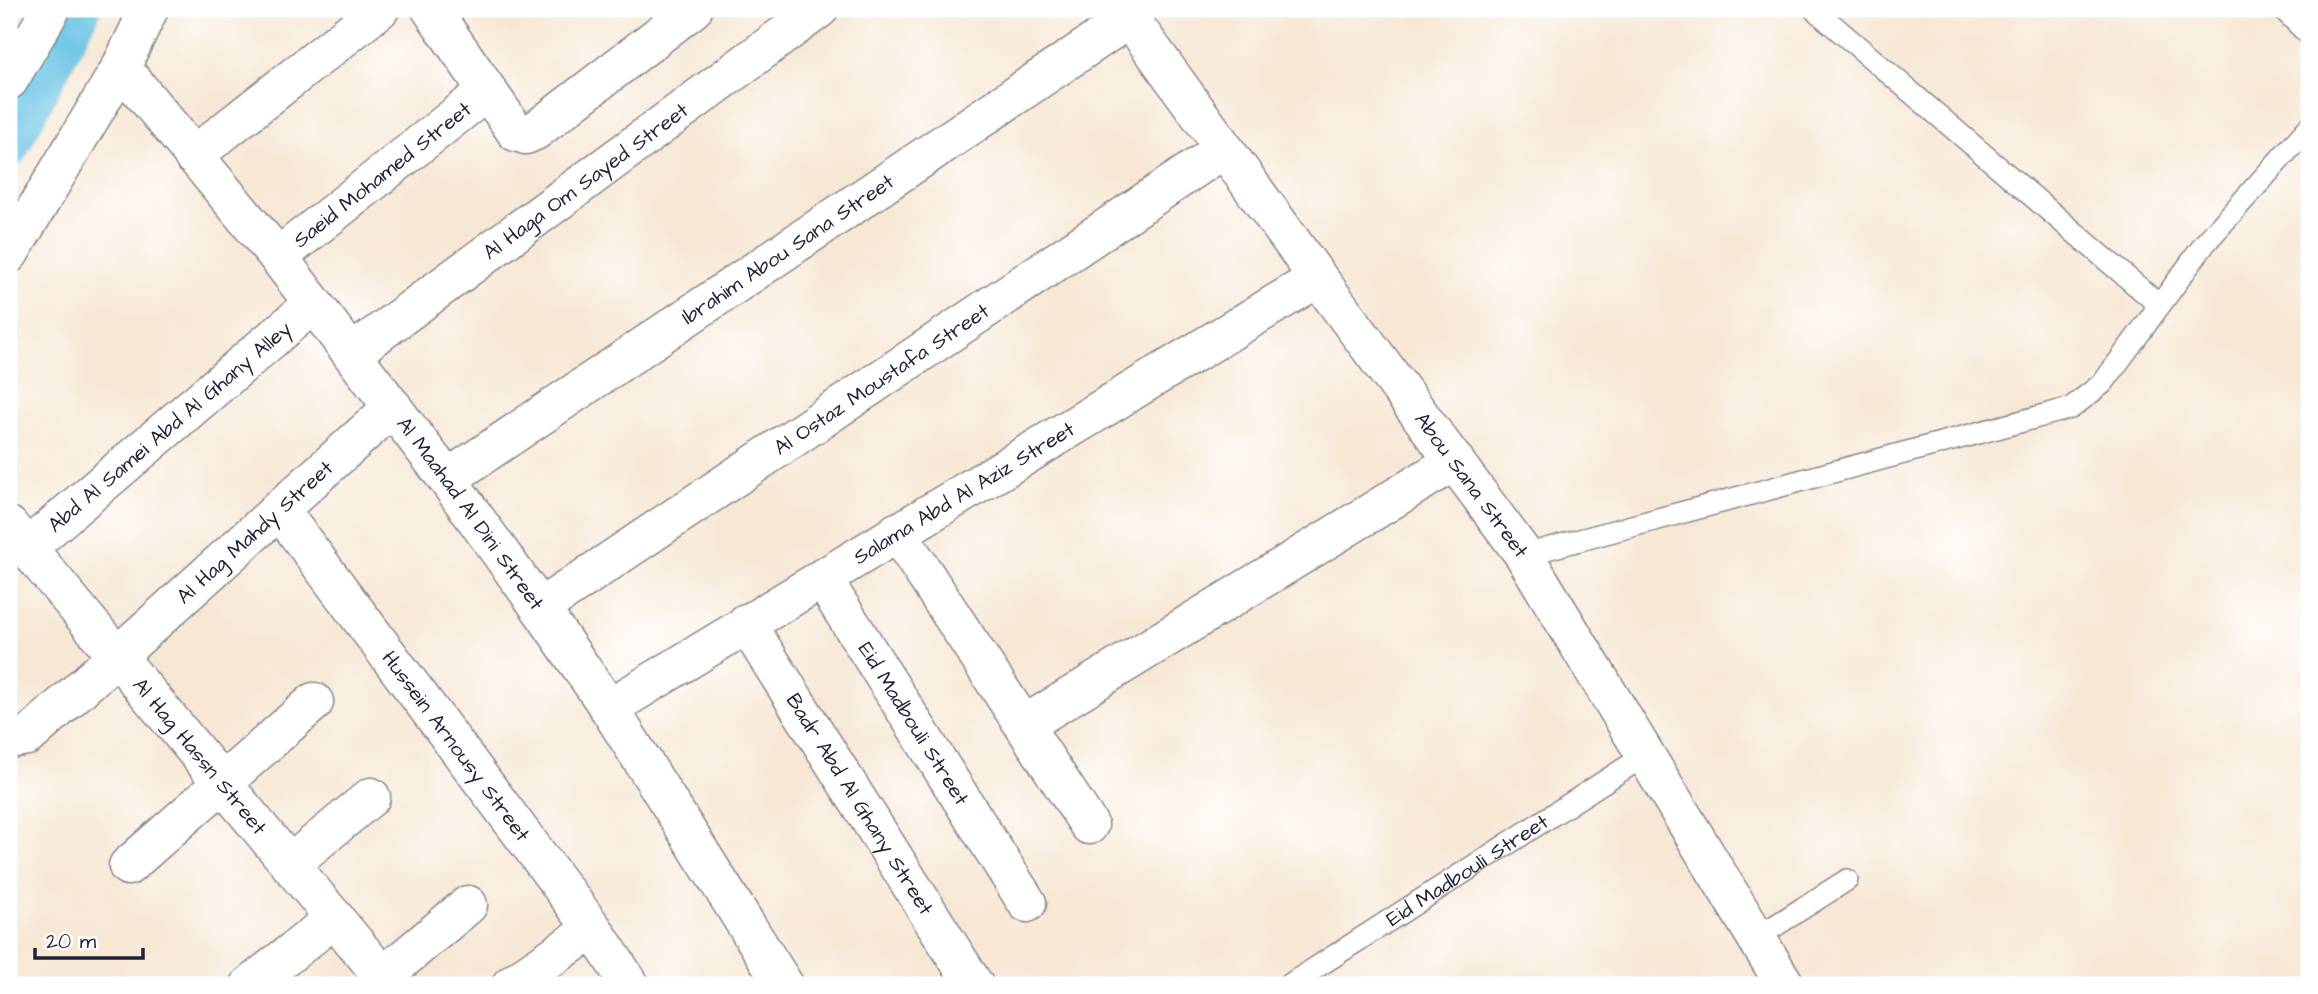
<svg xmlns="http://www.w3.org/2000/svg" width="2318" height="994" viewBox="0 0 2318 994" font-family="'Architects Daughter',sans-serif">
<rect width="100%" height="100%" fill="#fff"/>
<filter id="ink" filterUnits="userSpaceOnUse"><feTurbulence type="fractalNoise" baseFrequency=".0143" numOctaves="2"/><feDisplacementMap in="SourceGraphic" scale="14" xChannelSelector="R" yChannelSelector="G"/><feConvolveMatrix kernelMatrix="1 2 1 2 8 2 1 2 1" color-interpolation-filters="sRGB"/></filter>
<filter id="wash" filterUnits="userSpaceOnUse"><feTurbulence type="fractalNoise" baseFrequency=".00686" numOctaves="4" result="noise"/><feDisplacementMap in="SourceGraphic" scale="28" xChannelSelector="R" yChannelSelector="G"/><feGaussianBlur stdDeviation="1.57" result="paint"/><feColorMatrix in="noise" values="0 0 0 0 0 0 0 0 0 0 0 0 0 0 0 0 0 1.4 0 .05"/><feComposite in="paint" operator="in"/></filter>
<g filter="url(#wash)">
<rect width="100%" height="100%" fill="#f7e8d5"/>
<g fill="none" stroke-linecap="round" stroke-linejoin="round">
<path stroke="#66c3e4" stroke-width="38" d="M9 149 82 9"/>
</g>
</g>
<g filter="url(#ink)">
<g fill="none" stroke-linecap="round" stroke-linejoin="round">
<g stroke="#8c8588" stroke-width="24">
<g id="service">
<path d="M1814 9 2158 304"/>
<path d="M2283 9 2309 35"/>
<path d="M1524 555 2071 408 2103 383 2206 242 2309 127"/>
<path d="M1756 938 1847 880"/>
<path id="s1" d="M1289 985 1644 756"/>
</g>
</g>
<g stroke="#8c8588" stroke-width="41">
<g id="minor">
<path d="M431 9 516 132 526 135 535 131 693 9"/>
<path id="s2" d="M1123 9 1318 278 1524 555 1785 985"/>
<path id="s3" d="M121 67 278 257 447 479 540 608 609 708 784 985"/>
<path d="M9 80 51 9"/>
<path d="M193 156 380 9"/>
<path d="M9 254 121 67 149 9"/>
<path id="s4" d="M278 257 487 91"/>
<path id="s5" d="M352 353 819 9"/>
<path id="s6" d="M447 479 1130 18"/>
<path id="s7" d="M279 509 593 929 630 985"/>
<path id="s8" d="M9 526 390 985"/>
<path d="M897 532 1089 825"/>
<path id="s9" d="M27 548 313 304"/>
<path id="s10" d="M822 578 1027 903"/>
<path id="s11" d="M540 608 1224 149"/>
<path id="s12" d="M746 623 974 985"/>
<path id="s13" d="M609 708 1318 278"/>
<path d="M1024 725 1455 461"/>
<path id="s14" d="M9 739 27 736 35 730 393 407"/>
<path d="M290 864 371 797"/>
<path d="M128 866 314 702"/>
<path d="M383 976 468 905"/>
<path d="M250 985 335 918"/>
<path d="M511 985 593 929"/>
</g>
</g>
<use href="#service" stroke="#fff" stroke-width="21"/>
<use href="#minor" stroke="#fff" stroke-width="38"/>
</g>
</g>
<g text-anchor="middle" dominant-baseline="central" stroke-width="7" stroke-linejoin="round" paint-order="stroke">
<g font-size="21" fill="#22223b" stroke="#fff">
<text stroke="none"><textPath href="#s4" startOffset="133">Saeid Mohamed Street</textPath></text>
<text stroke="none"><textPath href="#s5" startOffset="290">Al Haga Om Sayed Street</textPath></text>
<text stroke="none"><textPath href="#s6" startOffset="411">Ibrahim Abou Sana Street</textPath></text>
<text stroke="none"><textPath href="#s11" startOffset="411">Al Ostaz Moustafa Street</textPath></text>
<text stroke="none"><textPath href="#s9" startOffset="187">Abd Al Samei Abd Al Ghany Alley</textPath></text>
<text stroke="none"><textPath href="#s2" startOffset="590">Abou Sana Street</textPath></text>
<text stroke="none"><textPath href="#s13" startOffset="415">Salama Abd Al Aziz Street</textPath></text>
<text stroke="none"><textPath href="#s3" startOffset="567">Al Maahad Al Dini Street</textPath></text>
<text stroke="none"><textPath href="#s14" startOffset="324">Al Hag Mahdy Street</textPath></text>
<text stroke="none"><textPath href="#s10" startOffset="172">Eid Madbouli Street</textPath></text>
<text stroke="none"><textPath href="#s7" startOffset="296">Hussein Arnousy Street</textPath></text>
<text stroke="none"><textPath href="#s8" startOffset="299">Al Hag Hassn Street</textPath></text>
<text stroke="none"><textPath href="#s12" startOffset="214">Badr Abd Al Ghany Street</textPath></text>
<text stroke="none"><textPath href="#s1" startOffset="212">Eid Madbouli Street</textPath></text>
</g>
</g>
<rect width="2318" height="994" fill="none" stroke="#fff" stroke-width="35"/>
<path d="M35 948v10h108v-10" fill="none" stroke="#22223b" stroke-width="3.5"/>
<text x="46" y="948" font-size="21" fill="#22223b" stroke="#ffffff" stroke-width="5" paint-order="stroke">20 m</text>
</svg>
